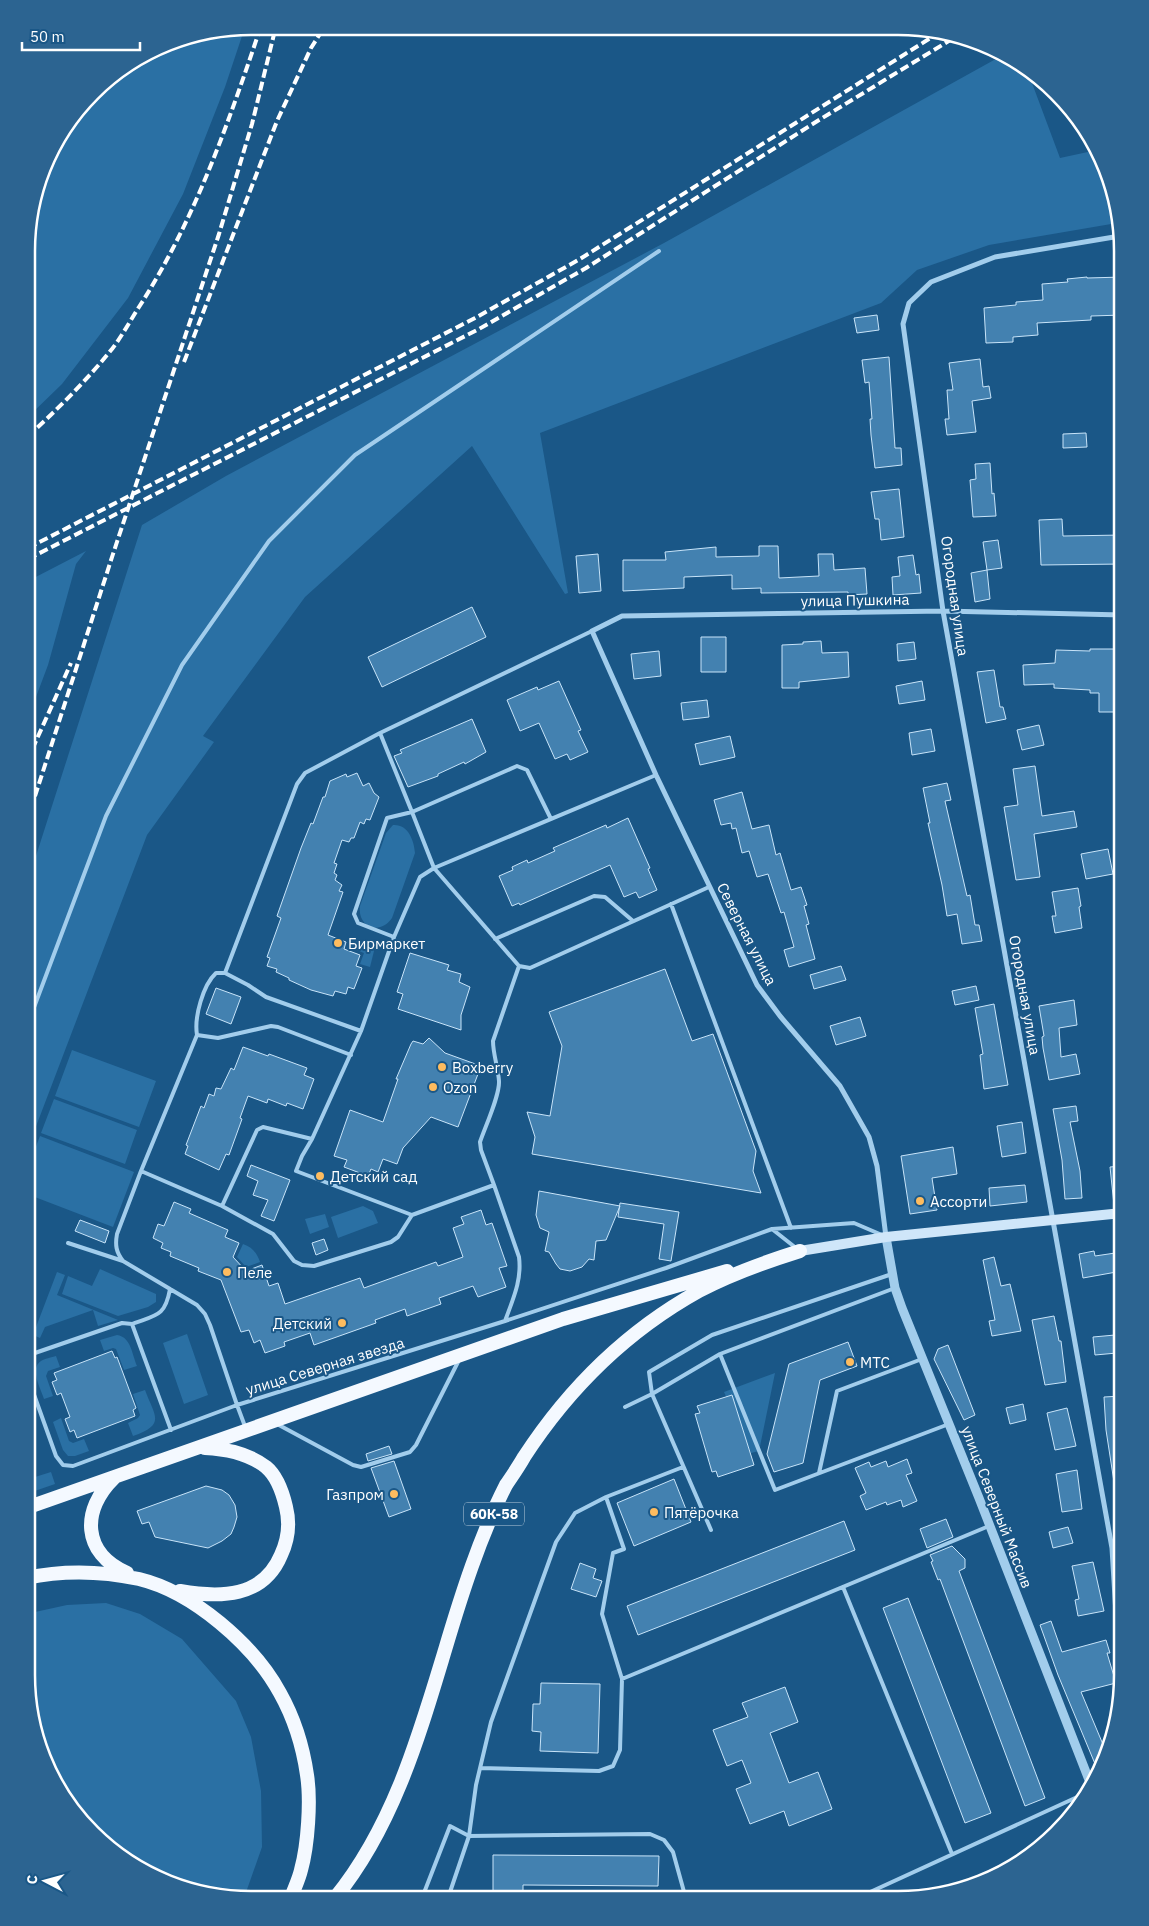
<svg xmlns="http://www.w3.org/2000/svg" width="1149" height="1926" viewBox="0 0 1149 1926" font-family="'IBM Plex Sans',sans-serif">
<rect width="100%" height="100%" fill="#1a5787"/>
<path fill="#2a70a4" d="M245 27 225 87 183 194 128 298 62 384 28 417V222L50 151 103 82 165 43Z
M1003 55 1026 67 1060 158 1097 150 1106 165 1117 223 989 245 917 270 881 303 540 433 568 593 565 594 472 446 305 597 203 736 214 742 147 835 27 1150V884L142 525 226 476 664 243Z
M86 551 76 564 48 665 27 721 28 581Z
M393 825C408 824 414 840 415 853L392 918C380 936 357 927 360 906L386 833Z
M351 939 370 946 374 951 370 967 360 964 364 953 349 947Z
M72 1050 156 1081 139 1127 55 1096Z
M54 1099 137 1130 125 1164 41 1133Z
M40 1136 134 1172 113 1227 27 1194V1170Z
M363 1206 373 1211 378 1223 338 1238 331 1217Z
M325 1214 329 1227 310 1234 305 1219Z
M243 1244C252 1247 257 1253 260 1262L246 1267 237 1257Z
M100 1269 156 1294V1302L148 1307 118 1316 62 1294 68 1276 92 1286Z
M57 1272 65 1275 57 1295 118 1320 98 1326 93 1310 45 1327 40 1338 33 1335Z
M187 1334 208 1395 184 1404 163 1343Z
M117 1335C131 1337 132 1354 137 1366L124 1370 116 1349 113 1348 104 1351 100 1340Z
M56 1356 60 1367 48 1371 46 1376 53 1396 44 1399C41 1389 29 1369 41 1361 44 1359 52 1357 56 1356Z
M775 1373 759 1451 751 1453 724 1392Z
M145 1390C155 1417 166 1424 133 1436L128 1423 138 1418 140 1415 133 1394Z
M61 1418 69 1441 73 1443 84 1439 89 1451 75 1456H68L63 1450 53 1422Z
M27 1453 35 1477 51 1472 55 1484 26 1494Z
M106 1603 140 1614 182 1639 236 1701 251 1737 261 1791 262 1847 244 1898H222L165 1883 114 1854 73 1812 43 1761 26 1675V1614L67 1605Z"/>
<path fill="#4381b0" stroke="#c8e4f9" d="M1087 277V278L1123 277V315L1091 316V320L1037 323 1038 335 1013 337V342L986 343 984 308 1016 305V302L1043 300 1042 284 1068 282 1067 279Z
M877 315 879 330 857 333 854 318Z
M889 357 895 448H901L902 465 875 468 871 435 870 419H872L869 382 865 383 862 360Z
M980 359 983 387 989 386 991 398 972 401 976 432 947 435 945 419H949L947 390H953L949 363Z
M1086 433 1087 447 1063 448V434Z
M990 463 992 494 994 493 996 516 973 517 970 480 976 479 975 464Z
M899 489 904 537 881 540 879 519H875L871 492Z
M1062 519 1063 536 1123 535V564L1041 565 1039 520Z
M998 540 1002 568 987 570 983 542Z
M759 546H778L779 578 819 576 818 554H833L834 570 865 568 867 594 848 595V592L761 593V588L732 589V575L684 577V588L623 591V560H666L665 552 716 547V557L759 556Z
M598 554 601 591 579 593 576 556Z
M913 555 916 575 919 574 921 593 893 595 892 577 900 576 898 557Z
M987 570 990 599 975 602 971 573Z
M472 607 486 637 382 687 368 657Z
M701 637H726V672H701Z
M821 641 822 653 848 652 849 677 799 682V688H782V645L803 644V642Z
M914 642 916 659 898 661 897 644Z
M1090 649H1118V712H1099V693H1090V690L1054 688V684L1024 685 1023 665 1055 663 1056 650 1090 651Z
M659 651 661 676 634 679 631 654Z
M994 670 1000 707H1003L1006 719 986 723 977 672Z
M559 681 581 730 578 731 588 752 570 760 567 754 555 759 539 723 520 731 507 700 537 687 538 690Z
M922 681 925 700 899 704 896 686Z
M707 700 709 717 683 720 681 703Z
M472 719 486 752 465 764 464 762 438 774V776L408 787 394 756 402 753 400 750Z
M1039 725 1044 745 1022 750 1017 730Z
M931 729 935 751 912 755 909 733Z
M730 736 735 757 700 765 695 744Z
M1035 766 1042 816 1074 811 1077 827 1034 834 1040 877 1016 880 1004 807 1018 805 1013 769Z
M357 773 363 786 369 783 374 793 379 797 370 820 366 819 364 824 360 822 354 838H351L349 842 342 840 334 863 337 864 334 873 337 875 335 880 342 885 339 891 343 892 328 935 346 942 344 949 360 955 356 966 362 968 354 989 348 987 346 994 335 991 333 996 311 990 289 980V978L276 972 277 969 267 966 270 958 267 957 281 918 277 916 301 848 311 823 313 824 323 797H325L330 781 346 774 347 777Z
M947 783 951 800 945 801 967 896 970 895 975 925H979L982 941 962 944 957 914 947 916 942 885 928 823H930L923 788Z
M742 792 752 829 769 825 776 855 780 853 791 890 801 887 807 905 804 906 809 924 806 925 815 959 789 967 784 950 794 947 784 912 781 913 768 874 757 877 749 851 742 853 736 828 732 829 731 823 721 825 714 800Z
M628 818 650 868 648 869 657 890 639 898 636 892 624 897 610 865 520 905 519 903 512 906 499 876 513 870 512 867 527 860 528 863 555 851 553 848 606 825 607 828Z
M1108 849 1113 874 1086 879 1081 854Z
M1078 888 1081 906 1079 907 1082 928 1055 933 1052 916H1056L1052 892Z
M410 953 449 965 447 970 461 974 459 982 470 987 461 1015V1030L398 1009 403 994 397 992Z
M841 966 846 980 814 989 810 975Z
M665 969 692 1041 713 1034 756 1151 753 1171 761 1193 532 1154 535 1137 527 1112 550 1116 562 1046 549 1012Z
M976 986 979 1000 955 1005 952 991Z
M216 988 241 997 231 1024 206 1014Z
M1074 1000 1077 1025 1059 1028 1061 1057 1076 1054 1080 1074 1049 1080 1043 1048 1042 1037 1044 1036 1039 1006Z
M994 1004 1008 1085 984 1089 980 1055 983 1054 975 1008Z
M860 1017 866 1036 836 1045 830 1026Z
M429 1038 445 1053 481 1066 458 1127 431 1117 403 1148 397 1164 383 1159 378 1172 371 1169 368 1176 344 1167 347 1160 334 1156 350 1110 383 1122 398 1079H396L411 1044 413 1041 423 1044Z
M243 1047 268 1056 269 1054 307 1068 304 1075 314 1079 303 1109 287 1103 286 1106 268 1099 267 1103 248 1096 240 1118 242 1119 229 1155 226 1154 219 1170 185 1154 188 1146 186 1145 201 1106 204 1108 209 1094 214 1096 216 1088 221 1089 231 1068 234 1070Z
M1076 1106 1078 1121 1070 1122 1080 1171 1082 1198 1065 1199 1062 1160 1053 1109Z
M1022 1122 1026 1153 1002 1157 997 1126Z
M953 1147 957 1174 932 1178 937 1210 910 1214 901 1156Z
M251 1165 290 1180 274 1221 261 1216 268 1200 253 1195 258 1181 247 1176Z
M1122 1166V1204L1114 1205 1110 1167Z
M1025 1185 1027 1202 990 1206 989 1188Z
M539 1191 620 1206 606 1240 596 1241 594 1260 589 1259 582 1267 570 1271 560 1269 556 1264 549 1252 545 1251 549 1232 540 1228 536 1215Z
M174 1202 191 1209 189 1213 228 1230 225 1237 239 1243 233 1257 246 1271 262 1265 269 1286 278 1283 285 1304 360 1278 364 1288 436 1262 438 1266 463 1257 453 1228 464 1224 461 1217 481 1210 486 1225 492 1223 507 1266 499 1268 506 1287 478 1297 473 1286 439 1298 441 1304 407 1316 405 1309 375 1320 376 1323 314 1345 310 1333 284 1342 285 1346 265 1353 260 1340 254 1343 249 1330 241 1332 221 1280 198 1271 199 1268 170 1256 171 1252 161 1248 163 1243 153 1238 158 1224 164 1226Z
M620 1203 679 1212 671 1261 659 1259 664 1224 618 1217Z
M80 1220 109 1231 105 1243 75 1231Z
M324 1239 328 1250 316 1255 312 1243Z
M1094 1251 1095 1256 1122 1252V1271L1083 1278 1079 1254Z
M994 1257 1001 1286 1010 1284 1021 1331 992 1336 989 1321 995 1320 983 1260Z
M1054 1316 1059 1341H1061L1066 1382 1045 1385 1032 1320Z
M1115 1335 1117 1353 1095 1355 1093 1337Z
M848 1342 857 1366 820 1380 803 1463 774 1472 767 1454 789 1364Z
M948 1345 975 1415 964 1420 934 1359 938 1349Z
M112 1351 115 1358 117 1357 136 1408 133 1410 135 1416 77 1438 74 1430 70 1432 65 1419 70 1417 61 1393 57 1395 52 1382 57 1380 54 1373Z
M732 1395 754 1465 718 1477 716 1471 712 1472 695 1414 700 1413 697 1406Z
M1122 1396V1481L1114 1482 1106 1430 1104 1397Z
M1023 1404 1026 1420 1010 1424 1006 1408Z
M1067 1408 1076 1446 1055 1450 1047 1413Z
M389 1446 392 1454 368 1461 366 1454Z
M907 1459 912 1473 906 1475 917 1501 903 1507 901 1500 887 1505 886 1502 866 1510 860 1496 866 1493 855 1468 869 1462 871 1467 886 1461 888 1467Z
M394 1461 411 1509 389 1517 371 1468Z
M1077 1470 1082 1509 1062 1512 1056 1474Z
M674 1479 691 1522 634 1546 617 1503Z
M206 1486 222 1490 229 1495 235 1505 237 1517 234 1527 231 1534 222 1541 208 1548 155 1537 149 1522 142 1524 137 1511Z
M946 1519 953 1537 927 1548 920 1529Z
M844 1521 855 1550 638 1635 627 1606Z
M1068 1527 1073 1543 1053 1548 1049 1532Z
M952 1546 965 1559V1568L959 1571 1045 1798 1025 1806 940 1579 938 1580 931 1562 933 1561 930 1555Z
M1093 1562 1104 1611 1078 1616 1075 1600 1079 1599 1072 1566Z
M580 1563 596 1569 593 1578 602 1581 596 1597 571 1589Z
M908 1598 991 1813 965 1823 883 1608Z
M1051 1621 1062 1652 1106 1640 1110 1653H1107L1116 1683 1081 1692 1107 1754 1098 1771 1058 1675 1040 1625Z
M541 1683 600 1684 598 1753 540 1751 541 1732 532 1731 533 1704H540Z
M785 1687 798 1722 770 1733 789 1783 818 1772 832 1809 789 1826 784 1811 750 1824 736 1789 751 1783 742 1760 727 1766 713 1730 748 1717 742 1703Z
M493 1855 659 1856 658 1886 523 1885V1899H493Z"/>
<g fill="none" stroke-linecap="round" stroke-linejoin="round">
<path stroke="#a2cdec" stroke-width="4" d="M380 733 592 631
M656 775 434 868 519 966 530 968 709 887
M671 904 791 1228
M394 937 420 877 434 868 412 812 517 766 527 770 551 819
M495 939 594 896 605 897 633 921
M225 973 248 985 266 997 361 1031
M27 1026 106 816 182 665 269 541 355 455 659 251
M197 1035 218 1038 271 1026 278 1027 351 1055
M312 1139 302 1156 296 1171 412 1215
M141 1171 197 1035C194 1017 203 985 216 973H225L297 784 305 773 380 733 412 812 387 818 354 914 358 923 394 937 361 1031 312 1139 263 1127 257 1130 222 1206
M494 1185 481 1150 480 1142C485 1127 500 1095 499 1081 498 1067 493 1054 493 1041L519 966
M772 1229 796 1248
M68 1243 123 1261
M505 1321C513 1299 522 1280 519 1257L494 1185 412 1215 398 1237 391 1242 314 1266 302 1265 294 1261 273 1234 222 1206 141 1171 117 1234C115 1245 116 1252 123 1261L197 1305 205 1314 210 1325 237 1405 505 1321 666 1268 772 1229 854 1223 882 1235
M132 1324C156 1315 165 1317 170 1289
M720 1354 775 1490 949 1424
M27 1361 32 1354 122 1323 132 1324 171 1430
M27 1375 56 1456 63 1465 73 1466 237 1405 246 1429
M625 1407 652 1394 649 1372 712 1335 892 1274
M277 1424 353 1465 361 1467 410 1452 416 1445 459 1360
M819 1473 837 1391 922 1359
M711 1530 652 1394 720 1354 895 1288
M843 1587 952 1854
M622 1679 989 1526
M480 1768 599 1771 613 1766 620 1750 622 1679 602 1614 613 1553 624 1549 606 1497 683 1467
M868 1893 1086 1793
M422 1898 450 1826 469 1836 476 1785 491 1722 556 1542 575 1513 606 1497
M448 1898 469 1836 650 1834 664 1840 673 1852 686 1899"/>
<path stroke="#a2cdec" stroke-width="5" d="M1120 236 995 257 931 282 909 303 903 324 943 611 1112 1548 1119 1663 1122 1691
M886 1237 877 1166 869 1137 840 1086 780 1016 757 985 656 775 592 631 622 616 943 611 1123 615"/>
<path stroke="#a2cdec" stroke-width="9" d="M886 1237 895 1288 902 1308 979 1498 1091 1785"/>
<path stroke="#cfe6f9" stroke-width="10" d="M800 1251 886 1237 1122 1213"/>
<path stroke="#f4f9ff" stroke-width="14" d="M114 1478C81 1510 82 1553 127 1573
M26 1508 563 1319 727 1271
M26 1578C63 1570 102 1571 139 1579 193 1592 254 1645 280 1693 294 1718 303 1747 307 1775 311 1800 308 1845 301 1870 299 1879 294 1889 291 1898
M180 1591C220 1598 263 1598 281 1555 288 1540 290 1523 286 1507 283 1494 277 1476 266 1467 248 1453 227 1449 205 1448
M335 1898C393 1827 419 1736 445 1650 461 1596 480 1536 506 1485 512 1476 519 1466 524 1457 569 1388 627 1331 699 1291 731 1274 765 1262 800 1251"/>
<path stroke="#fff" stroke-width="4" stroke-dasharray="9 4" stroke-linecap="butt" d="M184 362 277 121 311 48 325 26
M28 436C56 411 88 379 112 349 122 336 130 321 139 307 195 220 228 124 261 26
M28 548 475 318 580 259 940 32
M28 559 479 329 586 268 819 120 957 36
M27 761 71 663
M27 821 113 554 219 234 252 124 276 26"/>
</g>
<g fill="#febc5f" stroke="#1a5787" stroke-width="2">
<circle cx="338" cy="943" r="5"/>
<circle cx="442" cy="1067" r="5"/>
<circle cx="433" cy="1087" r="5"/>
<circle cx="320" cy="1176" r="5"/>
<circle cx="920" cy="1201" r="5"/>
<circle cx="227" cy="1272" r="5"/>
<circle cx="342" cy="1323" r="5"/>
<circle cx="850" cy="1362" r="5"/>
<circle cx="394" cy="1494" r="5"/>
<circle cx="654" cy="1512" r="5"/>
</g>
<g text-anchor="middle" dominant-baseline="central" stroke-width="4" stroke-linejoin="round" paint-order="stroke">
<rect fill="#1a5787" stroke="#bacddb" stroke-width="1" x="464" y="1502.5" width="60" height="23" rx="4"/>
<g font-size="14" font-weight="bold" fill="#fff">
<text x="494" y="1514">60К-58</text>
</g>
<g font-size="15" fill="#fff" stroke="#1a5787">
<text transform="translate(955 596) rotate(82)">Огородная улица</text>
<text transform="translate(855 600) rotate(-1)">улица Пушкина</text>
<text transform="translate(747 934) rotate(63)">Северная улица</text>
<text transform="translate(1025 995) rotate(80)">Огородная улица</text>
<text transform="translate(325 1366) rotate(-17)">улица Северная звезда</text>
<text transform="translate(997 1507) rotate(69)">улица Северный Массив</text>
</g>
<g font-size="15" fill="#fff" stroke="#1a5787" text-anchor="start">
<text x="348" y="943">Бирмаркет</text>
<text x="452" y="1067">Boxberry</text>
<text x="443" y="1087">Ozon</text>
<text x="330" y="1176">Детский сад</text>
<text x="930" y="1201">Ассорти</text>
<text x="237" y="1272">Пеле</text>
<text x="332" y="1323" text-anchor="end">Детский</text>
<text x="860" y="1362">МТС</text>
<text x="384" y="1494" text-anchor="end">Газпром</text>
<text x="664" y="1512">Пятёрочка</text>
</g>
</g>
<path d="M0 0H1149V1926H0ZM251 35H898A216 216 0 0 1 1114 251V1675A216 216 0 0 1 898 1891H251A216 216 0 0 1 35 1675V251A216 216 0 0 1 251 35Z" fill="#2c6491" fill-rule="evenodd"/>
<path fill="none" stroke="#fff" stroke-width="2.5" d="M251 35H898A216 216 0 0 1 1114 251V1675A216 216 0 0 1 898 1891H251A216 216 0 0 1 35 1675V251A216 216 0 0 1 251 35Z"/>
<g transform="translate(45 1881) rotate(276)" stroke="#1a5787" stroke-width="4" paint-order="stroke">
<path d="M0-4L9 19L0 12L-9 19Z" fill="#ffffff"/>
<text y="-8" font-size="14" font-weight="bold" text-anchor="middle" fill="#ffffff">С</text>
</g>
<path d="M22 42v8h118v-8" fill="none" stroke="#ffffff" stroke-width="2.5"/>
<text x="30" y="42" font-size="15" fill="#ffffff" stroke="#1a5787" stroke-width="4" paint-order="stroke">50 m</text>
</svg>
